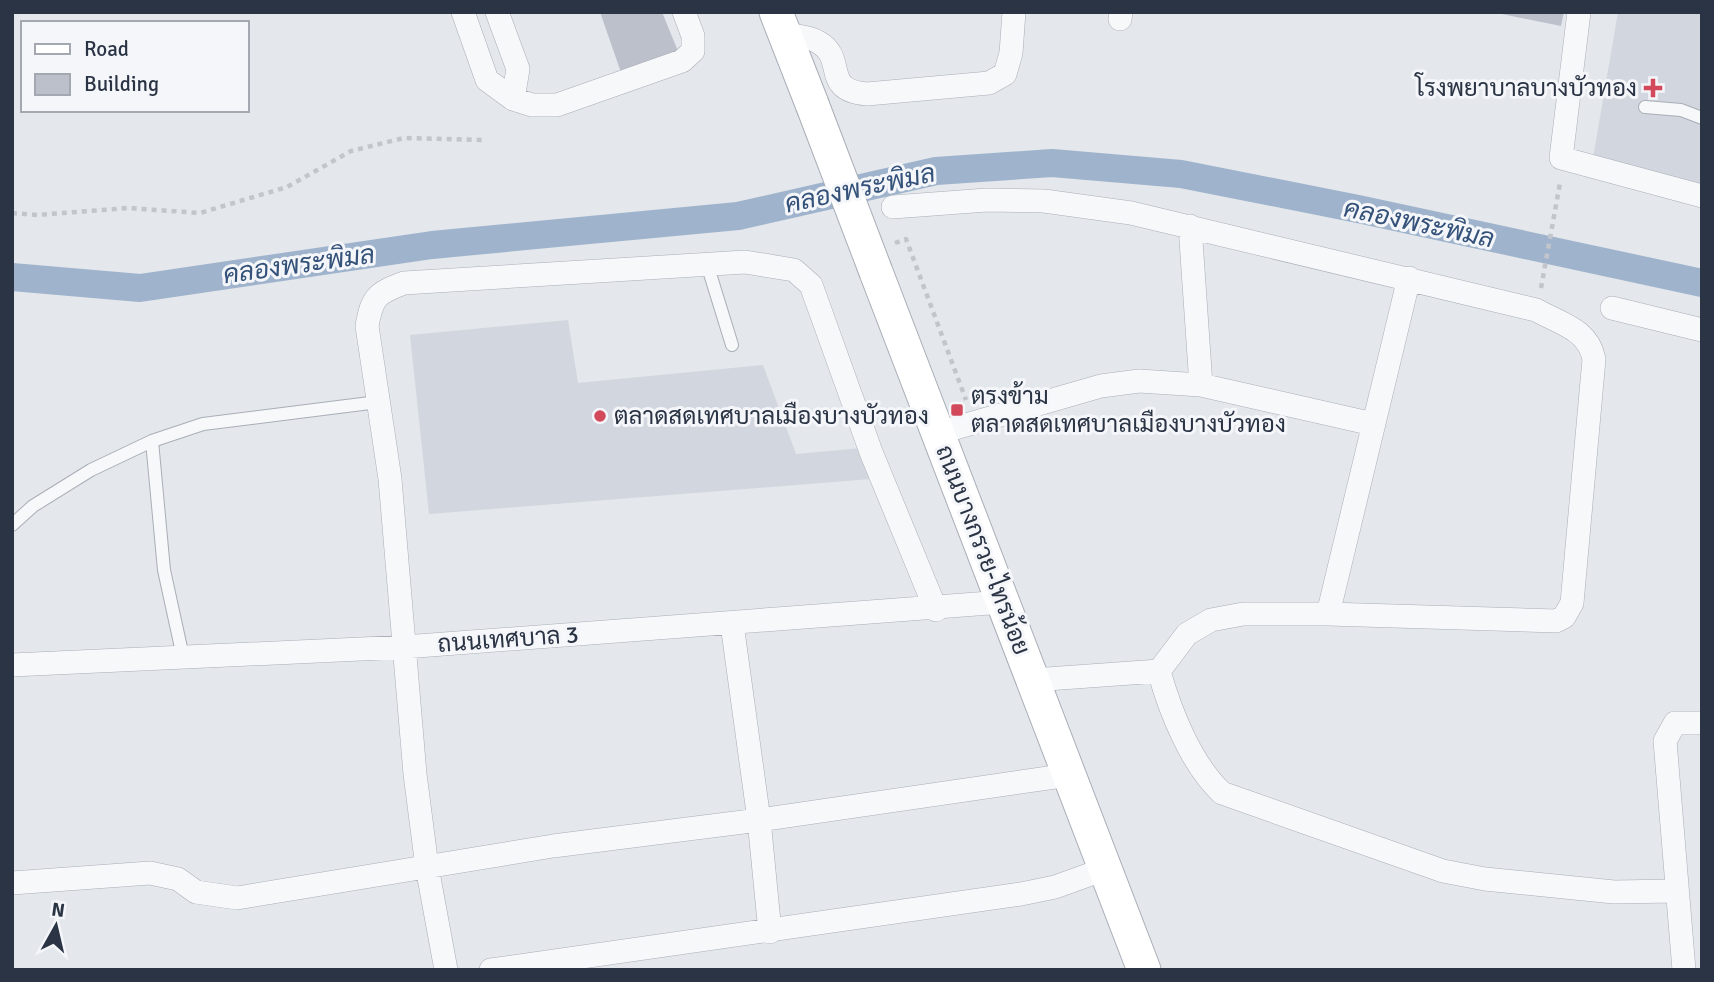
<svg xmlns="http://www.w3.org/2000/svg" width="1714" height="982" viewBox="0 0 1714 982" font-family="Signika,Sarabun,sans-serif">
<rect width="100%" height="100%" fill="#e4e7ec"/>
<path fill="#d2d6de" d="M1618 12H1702V190L1592 164Z
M568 320 578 383 763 365 796 454 862 448 871 479 429 514 410 335Z"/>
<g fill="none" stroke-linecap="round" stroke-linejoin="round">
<path stroke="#9fb4cc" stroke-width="28" d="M12 277 140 288 432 245 738 216 936 171 1052 163 1181 174 1358 209 1702 283"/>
</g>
<path fill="#bbc0ca" d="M600 12H662L682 61 624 81Z
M1492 12H1564L1561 26Z"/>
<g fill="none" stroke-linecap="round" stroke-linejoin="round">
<g stroke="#a9aeb7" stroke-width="14">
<path id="service" d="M1645 107 1681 110 1702 118
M707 264 732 345
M152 441 164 570 183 657
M12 525 33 506 91 470 152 441 203 424 378 402"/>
</g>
<g stroke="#a9aeb7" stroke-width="24">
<path id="minor" d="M463 12 487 80 513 99 532 105H557L682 61 693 51V36L684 12
M497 12 518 69 513 99
M1579 12 1561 158 1702 196
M1120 19 1121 12
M785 34C795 36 808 36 818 42 848 59 820 90 867 94L989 83 1005 74 1011 53 1014 12
M893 207 987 200 1044 201 1131 213 1536 310C1561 324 1588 329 1594 359L1572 603 1564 617 1556 621 1328 614H1243L1211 620 1187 634 1159 671 1033 680
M1190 226 1201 385
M1612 308 1702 330
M938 433 1101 386 1139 381 1201 385 1373 424
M1328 614 1409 278
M732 624 759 820 770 932
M12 665 404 647 1003 602
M1159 671C1170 711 1191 764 1222 793L1443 871 1485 879 1614 892 1675 891
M12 883 150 873 178 879 196 892 237 898 553 846 759 820 1069 775
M446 970 427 867 415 774 390 479 367 326C372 297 377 293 404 283L745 262 794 270 811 285 871 452 936 610
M491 970 1021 894 1055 887 1105 869
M1684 970 1665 741 1675 723H1702"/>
</g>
<g stroke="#a9aeb7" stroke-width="35">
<path id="secondary" d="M776 12 812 104
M876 272 1144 970"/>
</g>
<path stroke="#c2c5cb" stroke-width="4.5" stroke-dasharray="5 5" stroke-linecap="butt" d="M12 213 37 215 128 208 200 213 287 187 351 151 404 138 483 140
M895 243 906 239 966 400
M1541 288 1560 183"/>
<use href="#service" stroke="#f7f8fa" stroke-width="12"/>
<use href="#minor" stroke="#f7f8fa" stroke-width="23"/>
<use href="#secondary" stroke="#fff" stroke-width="33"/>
<g stroke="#a9aeb7" stroke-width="35" stroke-linecap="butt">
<path id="secondary-bridge" d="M812 104 876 272"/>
</g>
<use href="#secondary-bridge" stroke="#fff" stroke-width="33"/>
</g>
<g fill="#d1495b" stroke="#f4f6f9" stroke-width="2.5">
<path d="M1649.5 77.5h7v7h7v7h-7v7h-7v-7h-7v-7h7z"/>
<rect x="950" y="403" width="14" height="14" rx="3.5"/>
<circle cx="600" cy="416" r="7"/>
</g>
<g text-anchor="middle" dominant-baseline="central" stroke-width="6" stroke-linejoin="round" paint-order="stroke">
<g font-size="24" fill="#2b3445" stroke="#f4f6f9" text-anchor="start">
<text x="1637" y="88" text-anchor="end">โรงพยาบาลบางบัวทอง</text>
<text x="971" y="396">ตรงข้าม<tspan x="971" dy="28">ตลาดสดเทศบาลเมืองบางบัวทอง</tspan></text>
<text x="614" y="416">ตลาดสดเทศบาลเมืองบางบัวทอง</text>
</g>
<g font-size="24" fill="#2b3445" stroke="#f4f6f9">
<text transform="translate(983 550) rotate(69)">ถนนบางกรวย-ไทรน้อย</text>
<text transform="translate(508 639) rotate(-4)">ถนนเทศบาล 3</text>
</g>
<g font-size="26" font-style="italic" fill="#34527a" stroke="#f4f6f9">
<text transform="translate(860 189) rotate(-12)">คลองพระพิมล</text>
<text transform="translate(1419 224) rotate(12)">คลองพระพิมล</text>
<text transform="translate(299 265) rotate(-8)">คลองพระพิมล</text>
</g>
</g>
<rect width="1714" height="982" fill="none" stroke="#2b3445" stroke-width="28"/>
<rect x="21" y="21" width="228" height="91" fill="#f4f6f9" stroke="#a4a8b1" stroke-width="2"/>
<rect x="35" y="44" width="35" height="10" fill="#ffffff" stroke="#a4a8b1" stroke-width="2"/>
<text x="84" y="56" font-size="21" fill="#2b3445">Road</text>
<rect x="35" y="74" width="35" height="21" fill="#bbc0ca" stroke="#a4a8b1" stroke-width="2"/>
<text x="84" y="91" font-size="21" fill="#2b3445">Building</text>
<g transform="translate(56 926) rotate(8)" stroke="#f4f6f9" stroke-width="5" paint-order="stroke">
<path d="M0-5L12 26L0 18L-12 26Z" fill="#2b3445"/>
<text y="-10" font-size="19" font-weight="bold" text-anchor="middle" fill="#2b3445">N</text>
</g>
</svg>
